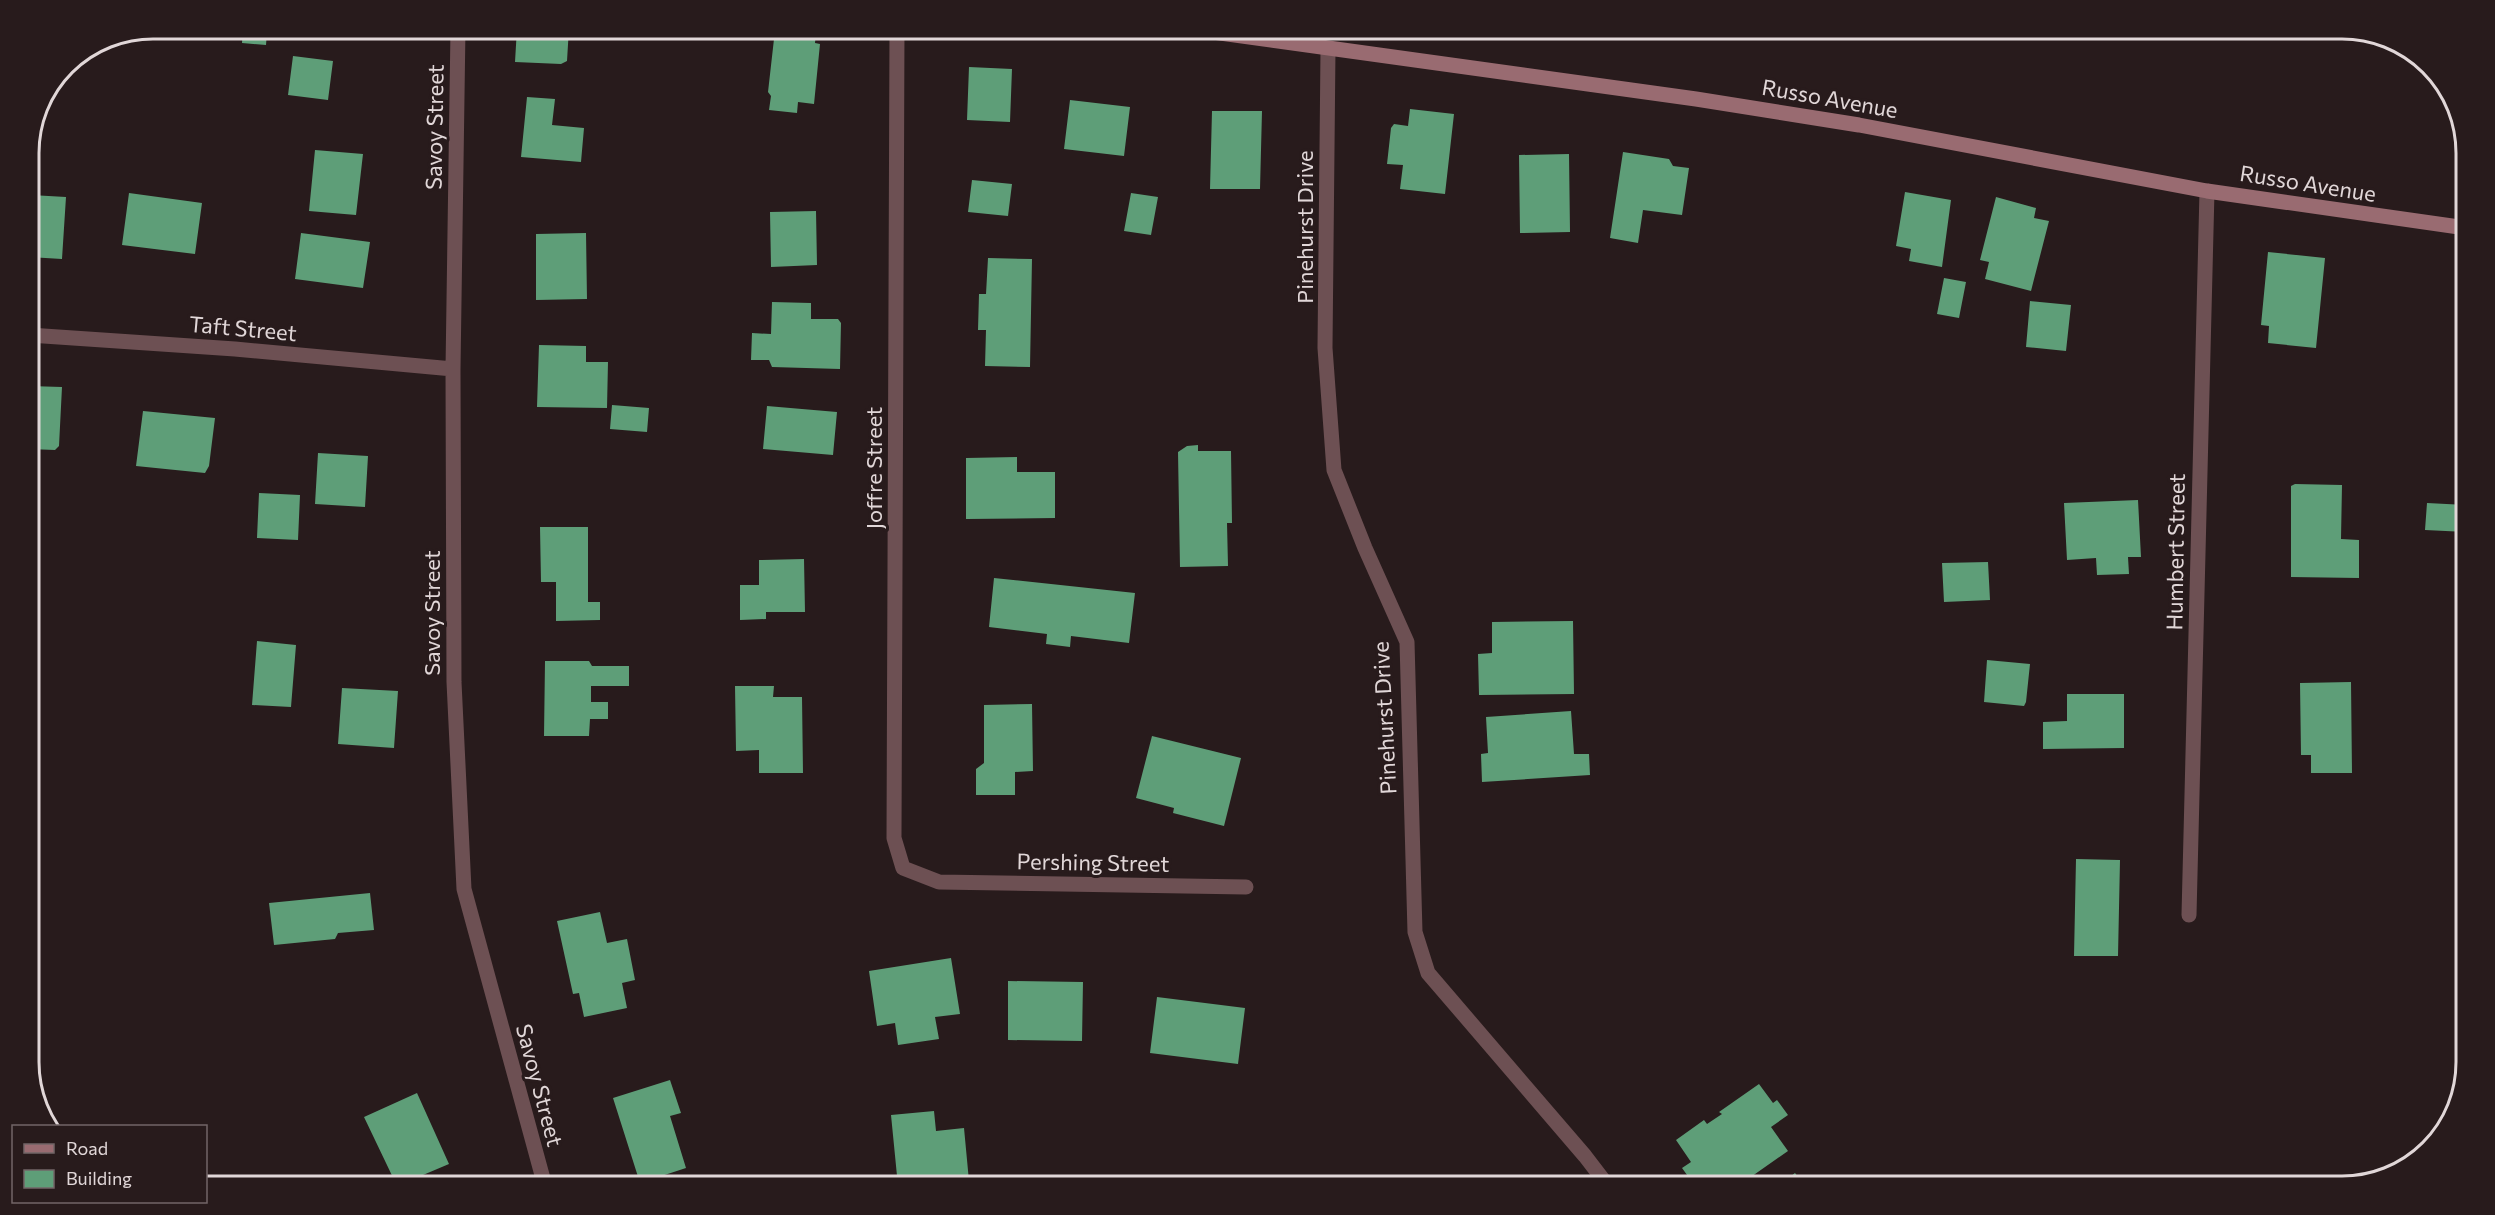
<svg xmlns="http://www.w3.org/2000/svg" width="2495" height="1215" viewBox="0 0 2495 1215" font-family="Commissioner,sans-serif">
<rect width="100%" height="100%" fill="#281b1c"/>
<path fill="#5e9e78" d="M243 28H293V35L267 32 266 45 242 43Z
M517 28H569L567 61 561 64 515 62Z
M783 29 816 32 815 43 820 44 814 104 798 102 797 113 769 110 771 96 768 92 774 39 782 40Z
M293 56 333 61 328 100 288 95Z
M969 67 1012 69 1010 122 967 120Z
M527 97 555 99 552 125 584 128 581 162 521 157Z
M1070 100 1130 107 1124 156 1064 149Z
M1410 109 1454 114 1445 194 1400 189 1403 165 1387 164 1391 128 1394 124 1408 126Z
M1212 111H1262L1260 189H1210Z
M315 150 363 154 356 215 309 211Z
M1623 152 1669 159 1673 166 1689 168 1682 215 1643 210 1638 243 1610 238Z
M1569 154 1570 232 1520 233 1519 155Z
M972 180 1012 184 1008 216 968 212Z
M1905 192 1951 200 1942 267 1909 261 1911 249 1896 246Z
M129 193 202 203 195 254 122 245Z
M1131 193 1158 197 1151 235 1124 231Z
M31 195 66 197 62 259 29 257Z
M1996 197 2036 208 2034 218 2049 221 2031 291 1985 279 1989 262 1980 260Z
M816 211 817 265 771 267 770 212Z
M301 233 370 242 363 288 295 279Z
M586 233 587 299 536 300V234Z
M2268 252 2325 258 2316 348 2268 343 2269 326 2261 325Z
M988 258 1032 259 1030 367 985 366 986 330H978L979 294H986Z
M1944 278 1966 282 1959 318 1937 314Z
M2030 301 2071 305 2066 351 2026 347Z
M772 302 811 303V319H838L841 323 840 369 772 367 769 360H751L752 333 771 334Z
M539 345 586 346V362H608L607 408 537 407Z
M29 386 62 387 59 446 55 450 29 449Z
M612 405 649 408 647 432 610 429Z
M767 406 837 412 833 455 763 449Z
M143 411 215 418 209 466 205 473 136 466Z
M1198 445V451H1231L1232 523H1227L1228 566 1180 567 1178 452 1187 446Z
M318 453 368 456 365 507 315 504Z
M1017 457V472H1055V518L966 519V458Z
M2295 484 2342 485 2341 539 2359 540V578L2291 577V486Z
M259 493 300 495 298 540 257 538Z
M2138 500 2141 557H2128L2129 574 2097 575 2096 558 2067 560 2064 503Z
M2427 503 2466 505V532L2425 530Z
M540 527H588V602H600V620L556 621V582H541Z
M804 559 805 612H766V619L740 620V585H759V560Z
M1988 562 1990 600 1944 602 1942 563Z
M994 578 1135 593 1129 643 1071 636 1070 647 1046 644 1047 634 989 627Z
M1573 621 1574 694 1479 695 1478 654 1492 653V622Z
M257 641 296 645 291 707 252 705Z
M1987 660 2030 664 2026 702 2024 706 1984 702Z
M545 661H589L592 666H629V686H591V702H608V719H590L589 736H544Z
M2351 682 2352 773H2311V755H2301L2300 683Z
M735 686H774L773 697H802L803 773H759V750L736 751Z
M342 688 398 691 394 748 338 744Z
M2067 694H2124V748L2043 749V722L2067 721Z
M1032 704 1033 771 1015 772V795H976V769L984 763V705Z
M1571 711 1574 754H1589L1590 775 1482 782 1481 754 1488 753 1486 717Z
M1152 736 1241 758 1224 826 1173 813 1174 808 1136 798Z
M2076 859 2120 860 2118 956H2074Z
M370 893 374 930 338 933 335 939 274 945 269 903Z
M600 912 607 943 627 939 635 980 622 983 627 1008 584 1017 579 993 573 994 557 921Z
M951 958 960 1014 935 1017 939 1039 898 1045 895 1023 877 1026 869 971Z
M1008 981 1083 982 1082 1041 1008 1040Z
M1157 997 1245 1008 1238 1064 1150 1053Z
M670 1080 681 1113 670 1116 686 1168 640 1183 613 1098Z
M1759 1084 1773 1103 1777 1100 1788 1115 1771 1127 1788 1151 1738 1186H1695L1682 1168 1691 1162 1676 1140 1704 1120 1707 1124 1722 1114 1719 1112Z
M417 1093 449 1164 397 1186 364 1117Z
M934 1111 936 1131 964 1128 969 1181 898 1186 891 1115Z
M1795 1173 1805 1186H1778Z"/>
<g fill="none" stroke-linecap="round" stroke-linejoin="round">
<path stroke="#6d5053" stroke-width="15" d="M458 28 453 369 454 682 464 889 545 1186
M897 28 894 838 903 868 939 882 1246 887
M1328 49 1325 348 1334 470 1365 548 1407 642 1415 932 1428 973 1585 1156 1608 1186
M29 335 235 349 453 369
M2189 915 2207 191"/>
<path stroke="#996b71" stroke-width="15" d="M1184 28 1696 99 1859 125 2207 191 2466 228"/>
</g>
<g text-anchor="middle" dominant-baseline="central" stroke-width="6" stroke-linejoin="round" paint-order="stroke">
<g font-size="22" fill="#e1d7d8" stroke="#281b1c">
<text transform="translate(1830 98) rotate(10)">Russo Avenue</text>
<text transform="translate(434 127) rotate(-89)">Savoy Street</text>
<text transform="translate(2308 183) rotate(9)">Russo Avenue</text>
<text transform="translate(1304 227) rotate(-90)">Pinehurst Drive</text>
<text transform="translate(243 328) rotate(5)">Taft Street</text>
<text transform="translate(873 468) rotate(-90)">Joffre Street</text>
<text transform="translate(2175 552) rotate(-89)">Humbert Street</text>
<text transform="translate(431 613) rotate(-90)">Savoy Street</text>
<text transform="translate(1384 718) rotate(-93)">Pinehurst Drive</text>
<text transform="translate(1093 862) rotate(1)">Pershing Street</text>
<text transform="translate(540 1085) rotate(75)">Savoy Street</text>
</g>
</g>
<path d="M0 0H2495V1215H0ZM153 39H2342A114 114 0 0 1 2456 153V1062A114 114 0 0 1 2342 1176H153A114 114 0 0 1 39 1062V153A114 114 0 0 1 153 39Z" fill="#281b1c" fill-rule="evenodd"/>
<path fill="none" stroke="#e1d7d8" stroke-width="3" d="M153 39H2342A114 114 0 0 1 2456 153V1062A114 114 0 0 1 2342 1176H153A114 114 0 0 1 39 1062V153A114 114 0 0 1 153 39Z"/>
<rect x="12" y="1125" width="195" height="78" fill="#281b1c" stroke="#726667" stroke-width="1.5"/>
<rect x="24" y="1144" width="30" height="9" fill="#996b71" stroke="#726667" stroke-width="1.5"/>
<text x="66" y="1155" font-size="18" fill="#e1d7d8">Road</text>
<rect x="24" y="1170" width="30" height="18" fill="#5e9e78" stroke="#726667" stroke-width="1.5"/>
<text x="66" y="1185" font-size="18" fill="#e1d7d8">Building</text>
</svg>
